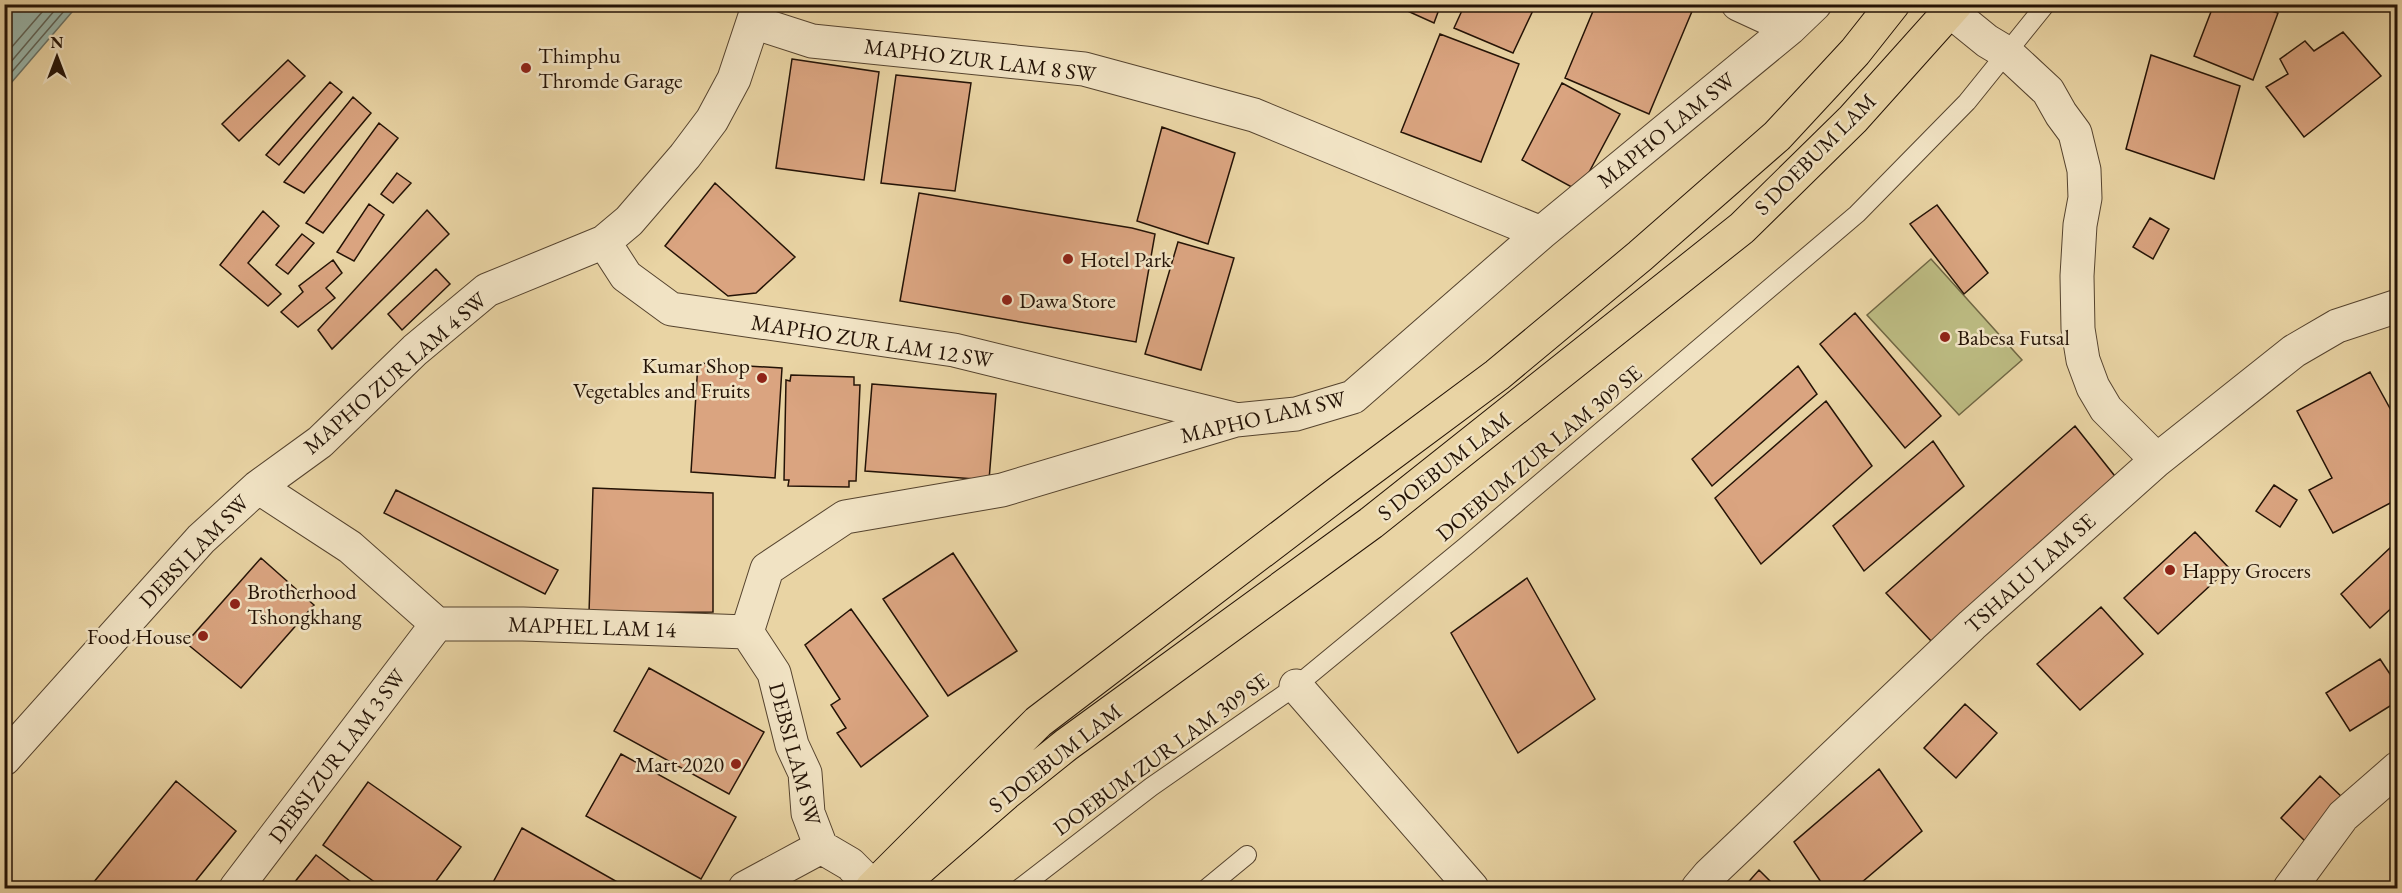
<svg xmlns="http://www.w3.org/2000/svg" width="2402" height="893" viewBox="0 0 2402 893" font-family="'EB Garamond',serif">
<rect width="100%" height="100%" fill="#e9d4a4"/>
<filter id="stains"><feTurbulence type="fractalNoise" baseFrequency=".00333" numOctaves="4"/><feColorMatrix values="0 0 0 0 .2 0 0 0 0 .09 0 0 0 0 .02 0 0 0 .5 -.17"/></filter>
<radialGradient id="worn" r=".72"><stop offset=".6" stop-color="#630" stop-opacity="0"/><stop offset="1" stop-color="#630" stop-opacity=".3"/></radialGradient>
<path fill="#bcbb82" stroke="#706744" stroke-width="1.5" d="M1931 259 2022 360 1959 415 1867 315Z"/>
<path fill="#99b7ad" stroke="#6a756a" stroke-width="1.5" d="M5 4 78 5 5 90 4 5Z"/>
<g fill="none" stroke-linecap="round" stroke-linejoin="round">
<path stroke="#5e655a" stroke-width="1.5" d="M4 56 49 4
M4 70 60 4
M4 81 70 4"/>
</g>
<path fill="#daa480" stroke="#241306" stroke-width="1.5" d="M1392 4H1441L1434 23Z
M1465 4H1536L1513 53 1454 28Z
M1596 4H1681L1693 9 1649 114 1565 78Z
M2214 4H2248L2278 13 2253 80 2194 56Z
M2343 32 2381 76 2304 137 2266 87 2288 74 2280 59 2305 41 2314 51Z
M1440 34 1519 64 1481 162 1401 132Z
M2151 55 2240 86 2214 179 2126 149Z
M792 59 879 72 864 180 776 168Z
M288 60 305 76 239 141 222 124Z
M896 75 971 83 955 191 881 183Z
M330 82 342 92 279 165 266 155Z
M1562 83 1620 114 1579 191 1522 160Z
M353 97 371 113 304 193 284 182Z
M379 123 398 138 323 233 306 223Z
M1162 127 1235 153 1208 244 1137 221Z
M397 173 411 183 393 203 381 194Z
M715 183 795 257 756 293 728 296 665 246Z
M919 193 1132 228 1155 234 1136 342 900 301Z
M369 204 384 215 354 261 337 252Z
M1937 205 1988 273 1964 294 1910 224Z
M427 210 449 234 332 349 318 330Z
M263 211 279 226 248 263 281 294 268 306 220 265Z
M2150 218 2169 229 2153 259 2133 247Z
M302 234 314 243 288 274 276 265Z
M1178 242 1234 258 1201 370 1145 354Z
M333 260 342 273 326 288 335 298 298 327 281 312 303 292 299 286Z
M436 269 450 284 402 330 388 314Z
M1855 313 1941 416 1905 448 1820 344Z
M698 363 782 368 775 478 691 472Z
M1798 366 1817 394 1712 486 1692 459Z
M2370 372 2398 423V499L2333 533 2309 490 2332 478 2297 411Z
M791 375 854 377V385H860L856 481H849V487L788 486 789 480H784L786 380 790 381Z
M872 384 996 394 989 480 865 471Z
M1826 401 1872 466 1761 564 1715 498Z
M2075 426 2118 480 1932 642 1886 593Z
M1933 441 1964 486 1864 571 1833 526Z
M2274 485 2297 500 2280 527 2256 511Z
M593 488 713 493V612L589 613Z
M396 490 558 570 545 594 384 513Z
M2195 532 2229 568 2158 634 2124 598Z
M2392 546 2398 552V602L2370 628 2341 594Z
M953 553 1017 651 948 696 883 599Z
M261 558 314 605 241 688 186 643Z
M1527 578 1595 699 1518 753 1451 633Z
M2101 607 2143 654 2080 710 2037 664Z
M851 609 928 716 861 767 837 733 846 728 831 705 840 699 805 645Z
M2380 659 2398 686V701L2350 731 2326 693Z
M649 668 764 732 729 794 614 731Z
M1965 704 1997 733 1956 778 1924 748Z
M621 754 736 817 701 879 586 816Z
M1879 769 1922 831 1855 888H1825L1794 842Z
M2320 776 2344 799 2305 841 2281 818Z
M176 781 236 831 190 888H89Z
M368 782 461 847 431 888H383L323 845Z
M522 828 628 888H490Z
M316 855 359 888H290Z
M1759 870 1777 888H1743Z"/>
<g fill="none" stroke-linecap="round" stroke-linejoin="round">
<g stroke="#55432e" stroke-width="20">
<path id="lane" d="M1020 888 1151 787 1296 686 1466 546 1857 214 1967 102 2046 4
M1207 888 1247 855"/>
</g>
<g stroke="#55432e" stroke-width="35">
<path id="street" d="M1738 4 1790 28
M1950 11 1987 41 2007 53 2048 91 2061 114 2075 133 2084 170 2085 198 2080 225 2077 276 2078 329 2083 360 2093 387 2106 409 2157 460
M753 22 812 41 1084 69 1254 115 1541 233
M604 242 626 276 671 309 954 350 1234 419
M258 487 350 547 437 624
M437 624H523L747 632
M747 632 767 569 845 517 1002 490 1236 420 1296 414 1353 397 1541 233 1790 28 1815 4
M747 632 774 673 792 745 805 773 808 813 821 847
M1296 686 1472 888
M4 759 201 539 258 487 320 442 415 350 487 290 604 242 629 221 685 156 712 120 734 79 759 4
M821 847 850 864 874 888
M236 888 437 624
M745 888 821 847
M1698 888 1709 875 1972 625 2157 460 2294 351 2337 326 2398 306
M2290 888 2343 816 2398 768"/>
</g>
<g stroke="#241306" stroke-width="35">
<path id="highway" d="M872 888 1038 722 1341 491 1497 375 1640 256 1777 136 1855 52 1893 4
M897 888 1005 794 1066 745 1371 523 1742 228 1853 119 1956 4"/>
</g>
<use href="#lane" stroke="#f1e3c4" stroke-width="18"/>
<use href="#street" stroke="#f1e3c4" stroke-width="33"/>
<use href="#highway" stroke="#e9d4a4" stroke-width="33"/>
</g>
<g fill="#8f2418" stroke="#f1e3c4" stroke-width="2">
<circle cx="526" cy="68" r="6"/>
<circle cx="1068" cy="259" r="6"/>
<circle cx="1007" cy="300" r="6"/>
<circle cx="1945" cy="337" r="6"/>
<circle cx="762" cy="378" r="6"/>
<circle cx="2170" cy="570" r="6"/>
<circle cx="235" cy="604" r="6"/>
<circle cx="203" cy="636" r="6"/>
<circle cx="736" cy="764" r="6"/>
</g>
<g text-anchor="middle" dominant-baseline="central" stroke-width="5" stroke-linejoin="round" paint-order="stroke">
<g font-size="22" fill="#241306" stroke="#f1e3c4" text-anchor="start">
<text x="538" y="55">Thimphu<tspan x="538" dy="25">Thromde Garage</tspan></text>
<text x="1080" y="259">Hotel Park</text>
<text x="1019" y="300">Dawa Store</text>
<text x="1957" y="337">Babesa Futsal</text>
<text x="750" y="365" text-anchor="end">Kumar Shop<tspan x="750" dy="25">Vegetables and Fruits</tspan></text>
<text x="2182" y="570">Happy Grocers</text>
<text x="247" y="591">Brotherhood<tspan x="247" dy="25">Tshongkhang</tspan></text>
<text x="191" y="636" text-anchor="end">Food House</text>
<text x="724" y="764" text-anchor="end">Mart 2020</text>
</g>
<g font-size="22" fill="#241306" stroke="#f1e3c4">
<text transform="translate(980 60) rotate(7)">MAPHO ZUR LAM 8 SW</text>
<text transform="translate(1666 130) rotate(-39)">MAPHO LAM SW</text>
<text transform="translate(1815 154) rotate(-45)">S DOEBUM LAM</text>
<text transform="translate(872 341) rotate(9)">MAPHO ZUR LAM 12 SW</text>
<text transform="translate(395 373) rotate(-41)">MAPHO ZUR LAM 4 SW</text>
<text transform="translate(1263 417) rotate(-13)">MAPHO LAM SW</text>
<text transform="translate(1539 453) rotate(-40)">DOEBUM ZUR LAM 309 SE</text>
<text transform="translate(1444 466) rotate(-38)">S DOEBUM LAM</text>
<text transform="translate(194 551) rotate(-46)">DEBSI LAM SW</text>
<text transform="translate(2030 573) rotate(-42)">TSHALU LAM SE</text>
<text transform="translate(592 627) rotate(2)">MAPHEL LAM 14</text>
<text transform="translate(795 754) rotate(75)">DEBSI LAM SW</text>
<text transform="translate(1161 754) rotate(-36)">DOEBUM ZUR LAM 309 SE</text>
<text transform="translate(337 756) rotate(-53)">DEBSI ZUR LAM 3 SW</text>
<text transform="translate(1055 758) rotate(-38)">S DOEBUM LAM</text>
</g>
</g>
<rect width="2402" height="893" fill="none" stroke="#e9d4a4" stroke-width="24"/>
<rect x="6" y="6" width="2390" height="881" fill="none" stroke="#241306" stroke-width="3"/>
<rect x="12" y="12" width="2378" height="869" fill="none" stroke="#241306" stroke-width="1.5"/>
<g transform="translate(57 57)" stroke="#f1e3c4" stroke-width="4.5" paint-order="stroke">
<path d="M0-4.5L10 22L0 15L-10 22Z" fill="#241306"/>
<text y="-9" font-size="16" font-weight="bold" text-anchor="middle" fill="#241306">N</text>
</g>
<rect width="100%" height="100%" filter="url(#stains)"/>
<rect width="100%" height="100%" fill="url(#worn)"/>
</svg>
